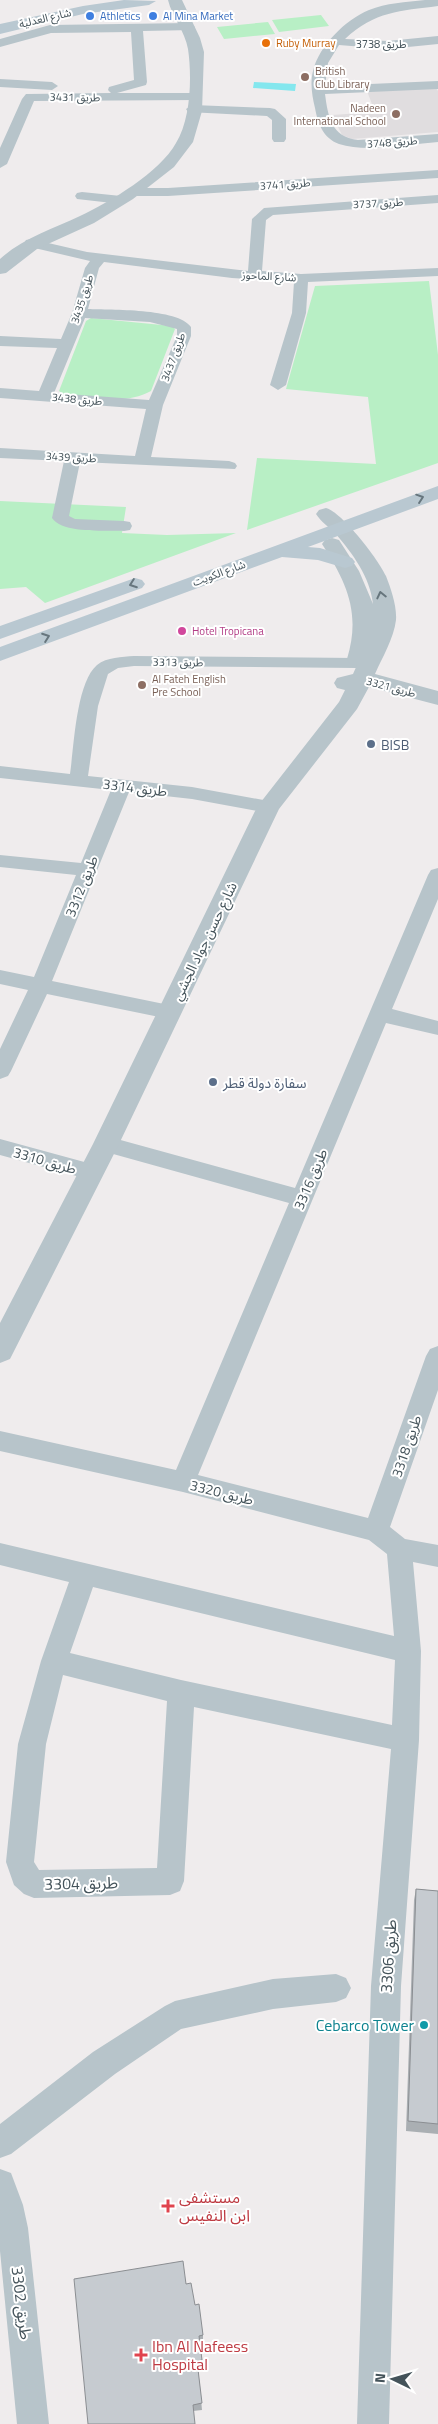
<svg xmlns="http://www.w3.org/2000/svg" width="438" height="2424" viewBox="0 0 438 2424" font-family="'Titillium Web','Noto Sans Arabic',sans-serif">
<rect width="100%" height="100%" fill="#efeced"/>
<path fill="#e0dddf" d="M436 88 438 91V132L352 139 342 135 332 115 375 112 367 91Z"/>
<path fill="#b8efc5" d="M321 15 329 26 279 32 272 20Z
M268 22 275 34 224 39 217 27Z
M429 281 438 355V463L247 530 257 458 376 464 368 397 286 389 315 286Z
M91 318 172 326 175 329 151 391C125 406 91 396 63 394L59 391 86 321Z
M0 501 126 507 122 533 167 535 236 533 45 603 26 587 0 589Z"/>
<path fill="#84e7ee" d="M254 82 296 84 295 91 253 88Z"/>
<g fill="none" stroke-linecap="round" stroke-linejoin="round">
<path fill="#b7c4ca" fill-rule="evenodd" d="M425 0H438V6C400 11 375 11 345 39L388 41 438 36V44L388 49 339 45 328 63 325 86 438 81V89L325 94C328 116 331 137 358 140L438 134V142C410 144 366 153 339 144 323 138 318 124 315 108 312 96 310 83 313 71 319 46 345 20 369 10 386 3 406 2 425 0Z
M189 23 195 27 193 30 143 31 147 82 146 85 117 93H194L199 94 200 97 199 100 34 101 7 164 0 168V148L22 99 26 94 111 93 108 90 109 87 134 80 131 32 51 33 0 47V39L50 25Z
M0 79 52 82 58 86 52 90 0 87Z
M193 105 270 108 275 109 286 119V139L284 142H274L272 139V120L267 116 188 112 186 109Z
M438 170V178L168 196H132L125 192 132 188H168Z
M82 192 121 196 128 200 121 204 77 199 75 196 77 193Z
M438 195V203L273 215 266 220 262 271 301 274 438 268V276L308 282 306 313 286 385 278 390 270 385 292 313 294 282 232 278 104 262 99 268 88 309C110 310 178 308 191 327V336L163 405 151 457 229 461 235 463 237 466 235 469 80 462 69 516 75 519 124 521 130 522 132 526 130 530 124 531C106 530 63 534 52 518L64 461 0 458V448L135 456 146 409 0 398V388L39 391 57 348 0 346V336L61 339 72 313 85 268 90 261 26 246 24 243 26 240 31 239 87 252 248 271 252 219 264 208ZM85 318 150 322 177 329V336L149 400 54 393Z
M134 656 356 658 375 661 378 665 375 669 369 670 356 668 134 666 118 668 108 674 98 706 88 776 192 787 269 801 276 803 279 807 276 811 269 813 192 799 129 792 52 981 169 1005 176 1007 179 1012 176 1017 169 1019 47 994 11 1071 8 1076 0 1079V1049L28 990 0 984V970L34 977 76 875 0 867V855L81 863 111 790 0 778V766L70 774C74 747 76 683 97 665 107 657 122 657 134 656Z
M438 868V899L392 1009 438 1021V1035L386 1023 198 1475 368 1518 426 1356 430 1349 438 1346V1390L390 1527 405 1539 438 1545V1567L413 1562 421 1651 419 1740 401 1986 389 2424H357L371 1986 391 1749 194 1707 184 1881 180 1891 170 1895 34 1898 24 1894 14 1885 6 1862 18 1744 41 1661 69 1582 0 1565V1543L394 1636 387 1554 369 1540 183 1492 0 1451V1431L176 1470 289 1203 106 1152 98 1150 95 1144 98 1138 106 1136 295 1188 428 875 431 870ZM93 1587 395 1660 392 1725 181 1680 70 1653ZM63 1675 167 1701 157 1868 39 1870 34 1862 46 1744Z
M0 1139 99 1166 102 1172 99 1178 91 1180 0 1155Z
M336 1974 346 1978 351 1988 346 1998 336 2002 273 2009 181 2029 115 2074 11 2154 0 2158V2124L93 2052 165 2006 175 2001 273 1979Z
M0 2169 11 2173 23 2205 28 2228 49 2424H17L0 2251Z"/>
<path fill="#b7c4ca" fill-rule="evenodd" d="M168 0H182L200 38 204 52 202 111 193 142 174 167 133 199 94 223 37 249 6 273 0 274V259C23 238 53 229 80 216 110 202 160 172 176 143 191 119 192 76 188 49 185 31 172 17 168 0Z
M326 508C342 512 379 560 386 576 391 589 397 606 396 620 394 638 382 658 375 674L438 691V705L369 687 357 709 279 809 119 1144 10 1359 0 1363V1323L93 1144 257 807 339 702 345 690 337 688 334 683 337 678 353 674 357 665 350 664 347 659C361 613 347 583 322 544L325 540 332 538 339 540 359 571 373 604C370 577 353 554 335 533 329 527 321 522 316 514L319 510Z"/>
<path fill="#b9c8d1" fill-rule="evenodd" d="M124 0 156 1 149 5 83 14 0 34V24L83 6Z
M438 486V499L308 547 320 548 352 558 355 562 352 566 345 568 318 560 282 557 0 661V647Z
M135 578 142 580 145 584 142 588 0 639V626Z"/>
</g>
<path fill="#aaafb3" d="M416 1889 438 1891V2134L406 2131 414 1900Z
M186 2284 203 2335V2342H200L202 2367 198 2368 202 2410 193 2411 88 2424Z"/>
<path fill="#c6cbd0" stroke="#8b8e92" d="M416 1889 438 1891V2124L408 2121Z
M183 2261 186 2284 191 2283 195 2305 199 2304 203 2335 199 2336 202 2360 197 2361 202 2403 193 2405 195 2424H88L74 2279Z"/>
<defs><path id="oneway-chevron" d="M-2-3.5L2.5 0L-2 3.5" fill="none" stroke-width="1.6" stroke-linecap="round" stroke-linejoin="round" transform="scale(1.25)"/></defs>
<g stroke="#67767e">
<use href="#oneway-chevron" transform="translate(420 498) rotate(-19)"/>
<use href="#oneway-chevron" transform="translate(133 584) rotate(160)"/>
<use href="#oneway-chevron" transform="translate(46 637) rotate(-20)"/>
</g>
<use stroke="#66757c" href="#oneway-chevron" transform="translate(381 595) rotate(-103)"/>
<g fill="#3f7fe0" stroke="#fff" stroke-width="2">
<circle cx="90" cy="16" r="5"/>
<circle cx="153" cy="16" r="5"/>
</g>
<circle fill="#e8710a" stroke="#fff" stroke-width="2" cx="266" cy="43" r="5"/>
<g fill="#8d6e63" stroke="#fff" stroke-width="2">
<circle cx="305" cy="77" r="5"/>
<circle cx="396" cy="114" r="5"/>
<circle cx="142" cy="685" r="5"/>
</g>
<circle fill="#d1479c" stroke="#fff" stroke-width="2" cx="182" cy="631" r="5"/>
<g fill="#5c6f8a" stroke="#fff" stroke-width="2">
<circle cx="371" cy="744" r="5"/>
<circle cx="213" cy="1082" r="5"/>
</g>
<circle fill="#0f9aa8" stroke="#fff" stroke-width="2" cx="424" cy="2025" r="5"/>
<g fill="#e0444e" stroke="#fff" stroke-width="2">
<path d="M165.5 2198.5h5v5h5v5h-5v5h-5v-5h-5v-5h5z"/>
<path d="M138.5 2347.5h5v5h5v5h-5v5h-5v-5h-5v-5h5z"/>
</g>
<g text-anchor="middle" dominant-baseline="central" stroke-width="4" stroke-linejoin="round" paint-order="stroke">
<g font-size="11" fill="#366cbe" stroke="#fff" text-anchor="start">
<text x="100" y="16">Athletics</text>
<text x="163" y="16">Al Mina Market</text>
</g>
<g font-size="11" fill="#44535a" stroke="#fff">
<text transform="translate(45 18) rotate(-13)">شارع العدلية</text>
<text x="381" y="44">طريق 3738</text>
<text transform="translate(75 97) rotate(1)">طريق 3431</text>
<text transform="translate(392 142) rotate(-4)">طريق 3748</text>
<text transform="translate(285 184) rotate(-4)">طريق 3741</text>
<text transform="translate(378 203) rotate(-3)">طريق 3737</text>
<text transform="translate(269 276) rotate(3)">شارع الماحوز</text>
<text transform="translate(82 299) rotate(-72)">طريق 3435</text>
<text transform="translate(173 357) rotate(-70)">طريق 3437</text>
<text transform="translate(77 399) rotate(5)">طريق 3438</text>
<text transform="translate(71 457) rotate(3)">طريق 3439</text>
<text transform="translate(219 573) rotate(-20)">شارع الكويت</text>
<text transform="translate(178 662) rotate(1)">طريق 3313</text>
<text transform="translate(391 687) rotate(15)">طريق 3321</text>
</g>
<g font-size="11" fill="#c56008" stroke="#fff" text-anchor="start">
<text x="276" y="43">Ruby Murray</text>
</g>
<g font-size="11" fill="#785e54" stroke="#fff" text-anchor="start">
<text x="315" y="71">British<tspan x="315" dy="13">Club Library</tspan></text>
<text x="386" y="108" text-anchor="end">Nadeen<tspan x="386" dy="13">International School</tspan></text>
<text x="152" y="679">Al Fateh English<tspan x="152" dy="13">Pre School</tspan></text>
</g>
<g font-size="11" fill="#b23c85" stroke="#fff" text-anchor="start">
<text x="192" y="631">Hotel Tropicana</text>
</g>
<g font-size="14" fill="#4e5e75" stroke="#fff" text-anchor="start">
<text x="381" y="744">BISB</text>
<text x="223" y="1082">سفارة دولة قطر</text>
</g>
<g font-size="14" fill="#44535a" stroke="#fff">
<text transform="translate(135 787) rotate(7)">طريق 3314</text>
<text transform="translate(81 886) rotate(-68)">طريق 3312</text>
<text transform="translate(204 941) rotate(-64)">شارع حسن جواد الجشي</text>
<text transform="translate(45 1160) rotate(16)">طريق 3310</text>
<text transform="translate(310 1179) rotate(-67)">طريق 3316</text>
<text transform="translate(406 1446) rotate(-71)">طريق 3318</text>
<text transform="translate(222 1492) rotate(14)">طريق 3320</text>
</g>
<g font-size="16" fill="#44535a" stroke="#fff">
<text transform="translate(81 1883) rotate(-1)">طريق 3304</text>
<text transform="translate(388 1956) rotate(-86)">طريق 3306</text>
<text transform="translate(22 2303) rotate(83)">طريق 3302</text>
</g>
<g font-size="16" fill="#0d838f" stroke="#fff" text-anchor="end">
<text x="414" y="2025">Cebarco Tower</text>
</g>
<g font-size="16" fill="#be3a42" stroke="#fff" text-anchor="start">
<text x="179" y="2197">مستشفى<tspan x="179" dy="18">ابن النفيس</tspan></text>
<text x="152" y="2346">Ibn Al Nafeess<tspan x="152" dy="18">Hospital</tspan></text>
</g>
</g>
<g transform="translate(393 2379) rotate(275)" stroke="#ffffff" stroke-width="4" paint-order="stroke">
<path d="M0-4L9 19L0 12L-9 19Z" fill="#44535a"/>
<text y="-8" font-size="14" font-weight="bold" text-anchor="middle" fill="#44535a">N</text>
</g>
</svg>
